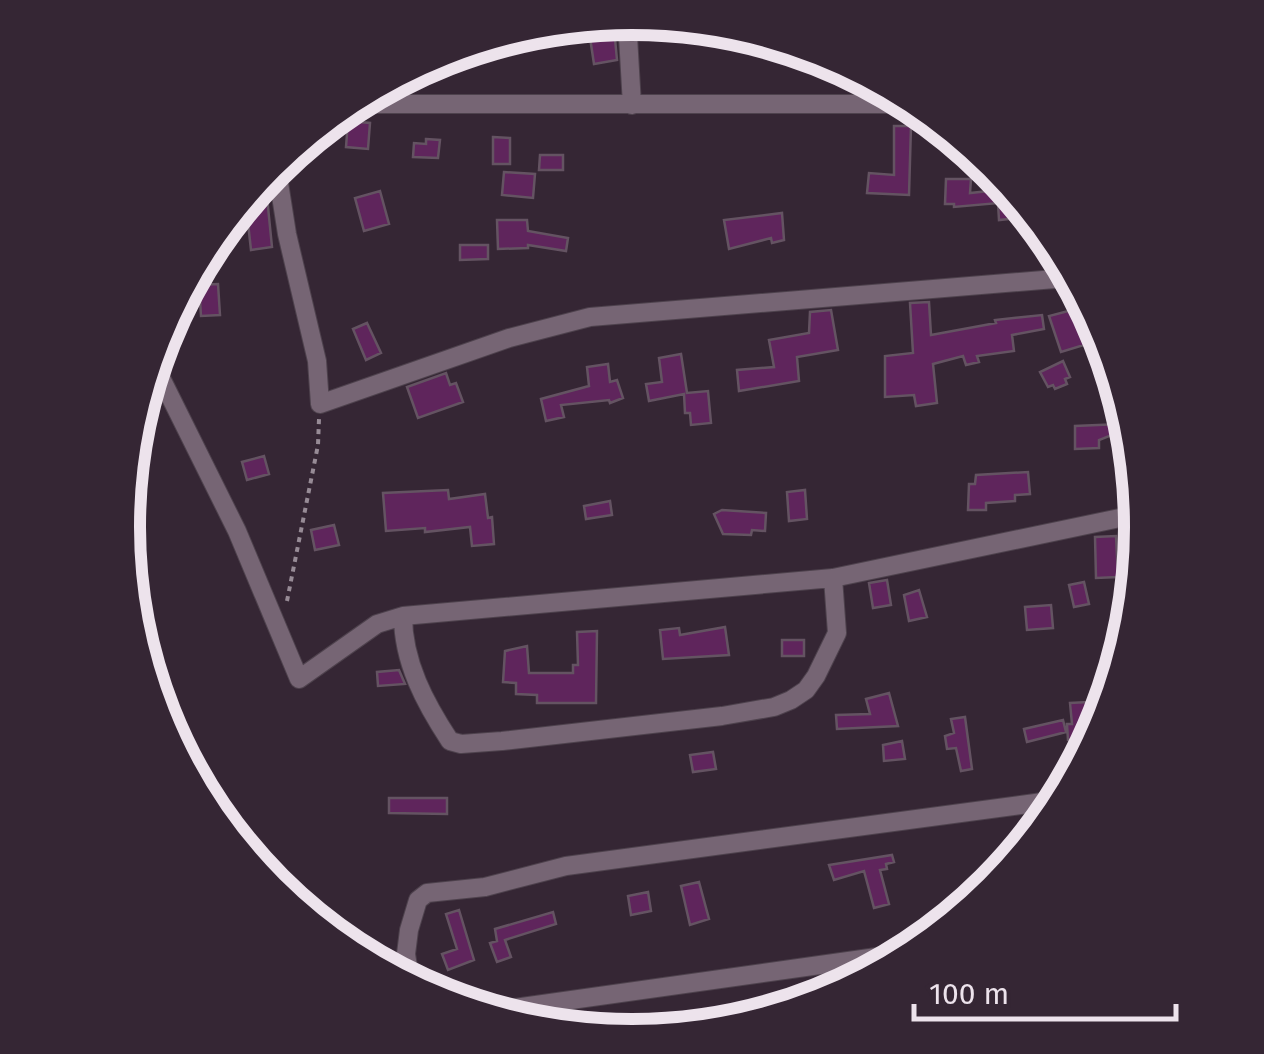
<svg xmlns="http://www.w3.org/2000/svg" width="1264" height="1054" viewBox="0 0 1264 1054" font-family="'Fira Sans',sans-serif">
<rect width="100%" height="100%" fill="#352634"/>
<path fill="#5f255c" stroke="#645362" stroke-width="2.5" d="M614 28 617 60 594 64 589 31Z
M348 121 370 123 368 149 346 147Z
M894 126H911L909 195 867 193 869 173 894 175Z
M493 137 510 138V164H493Z
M426 139 440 140 438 158 413 157 414 143 426 144Z
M540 155H563V170H539Z
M504 172 535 174 533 198 502 195Z
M265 177 272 247 251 250 246 205Z
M946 179H971L970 193 1007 189 1026 217 999 220 998 203 954 207V204H945Z
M380 191 389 224 364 231 355 198Z
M782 213 784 240 772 243 771 238 729 249 724 220Z
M497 220H527L528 231 568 238 566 251 528 245V248L498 249Z
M460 245H488V259L460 260Z
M218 284 220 315 201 316 199 285Z
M929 302 931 335 996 323 995 320 1042 315 1044 329 1012 335 1014 351 977 356 979 362 966 365 963 356 933 364 937 403 916 406 914 395 885 397V356L913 353 910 303Z
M831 310 838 350 797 357 799 381 739 391 737 370 774 367 769 340 809 333 810 312Z
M1072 310 1084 345 1061 352 1049 316Z
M367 323 381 353 366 360 353 329Z
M681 354 687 393 708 391 711 423 691 425 690 413H685L684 394 649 401 646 384 662 382 659 358Z
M1063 361 1070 377 1065 379 1067 384 1055 389 1053 385 1048 387 1040 372Z
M608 364 610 382 617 380 623 398 610 403 609 400 561 405 564 417 546 421 541 399 589 386 587 367Z
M446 373 450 385 456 383 463 402 418 418 407 387Z
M1121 424 1122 431 1099 440V448L1075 449V426Z
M264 456 269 474 247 480 242 462Z
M1028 472 1030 494 1015 495V501L986 503V510H968L969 484H975L976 475Z
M448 490 449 499 485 494 488 518 492 517 494 544 472 546 470 527 425 532V528L386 531 383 493Z
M805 490 807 519 789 521 787 492Z
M610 501 612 515 586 519 584 506Z
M722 510 766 513 765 531 752 530 751 535 723 534 714 514Z
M334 525 339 545 315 550 311 530Z
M1116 536 1118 577 1096 578 1095 537Z
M887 580 891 605 873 608 869 583Z
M1084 582 1089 604 1074 607 1069 585Z
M919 590 927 617 909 621 904 595Z
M1051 605 1053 628 1027 630 1025 607Z
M725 627 729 655 663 659 660 630 679 628 680 635Z
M597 631 596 703H537V695L516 694V683L503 682 505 651 527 646 529 673H573V665H578L577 632Z
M782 640H804V656H782Z
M399 670 405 684 378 686 377 672Z
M889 693 898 726 837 729 836 715 870 714 866 699Z
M1088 702V738L1068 740 1067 724H1072L1070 703Z
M965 717 972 769 961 771 956 748 947 749 945 736 954 733 951 719Z
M1063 720 1066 732 1027 742 1024 729Z
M902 741 905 759 884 761 883 745Z
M713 752 716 769 693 772 690 755Z
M389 798H447V814L389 813Z
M892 855 894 862 886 864 887 869 880 870 889 904 874 908 864 871 834 880 829 865Z
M699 882 709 919 690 925 681 886Z
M648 892 651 911 631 915 628 896Z
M459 910 474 960 448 970 442 954 457 949 446 914Z
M553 912 556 924 505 940 511 957 497 962 490 943 497 941 495 929Z"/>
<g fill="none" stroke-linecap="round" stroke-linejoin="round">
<g stroke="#4e424d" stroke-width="20">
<path id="minor" d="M627 19 632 105
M365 104H899
M276 164 287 234 317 361 320 404 509 338 590 317 1067 278
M155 366 237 531 299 679 377 624 403 616 833 578 1139 514
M403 616C403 662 425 703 450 741L461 744 502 741 722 716 774 707 791 700 806 690 816 676 837 633 833 578
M410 980 406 954 409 930 418 900 427 893 485 887 566 866 1050 801
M500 1010 891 955"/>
</g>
<path stroke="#978b96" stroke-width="4" stroke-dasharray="5 5" stroke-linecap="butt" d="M287 601 318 445 319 419"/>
<use href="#minor" stroke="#766574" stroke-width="18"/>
</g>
<path d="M0 0H1264V1054H0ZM140 527a492 492 0 1 1 984 0a492 492 0 1 1-984 0Z" fill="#352634" fill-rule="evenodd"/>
<path fill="none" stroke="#ede3ec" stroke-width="12" d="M140 527a492 492 0 1 1 984 0a492 492 0 1 1-984 0Z"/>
<path d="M914 1004v15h262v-15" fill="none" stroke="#ede3ec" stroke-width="5"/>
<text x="929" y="1004" font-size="30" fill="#ede3ec" stroke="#352634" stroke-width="8" paint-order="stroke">100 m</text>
</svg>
